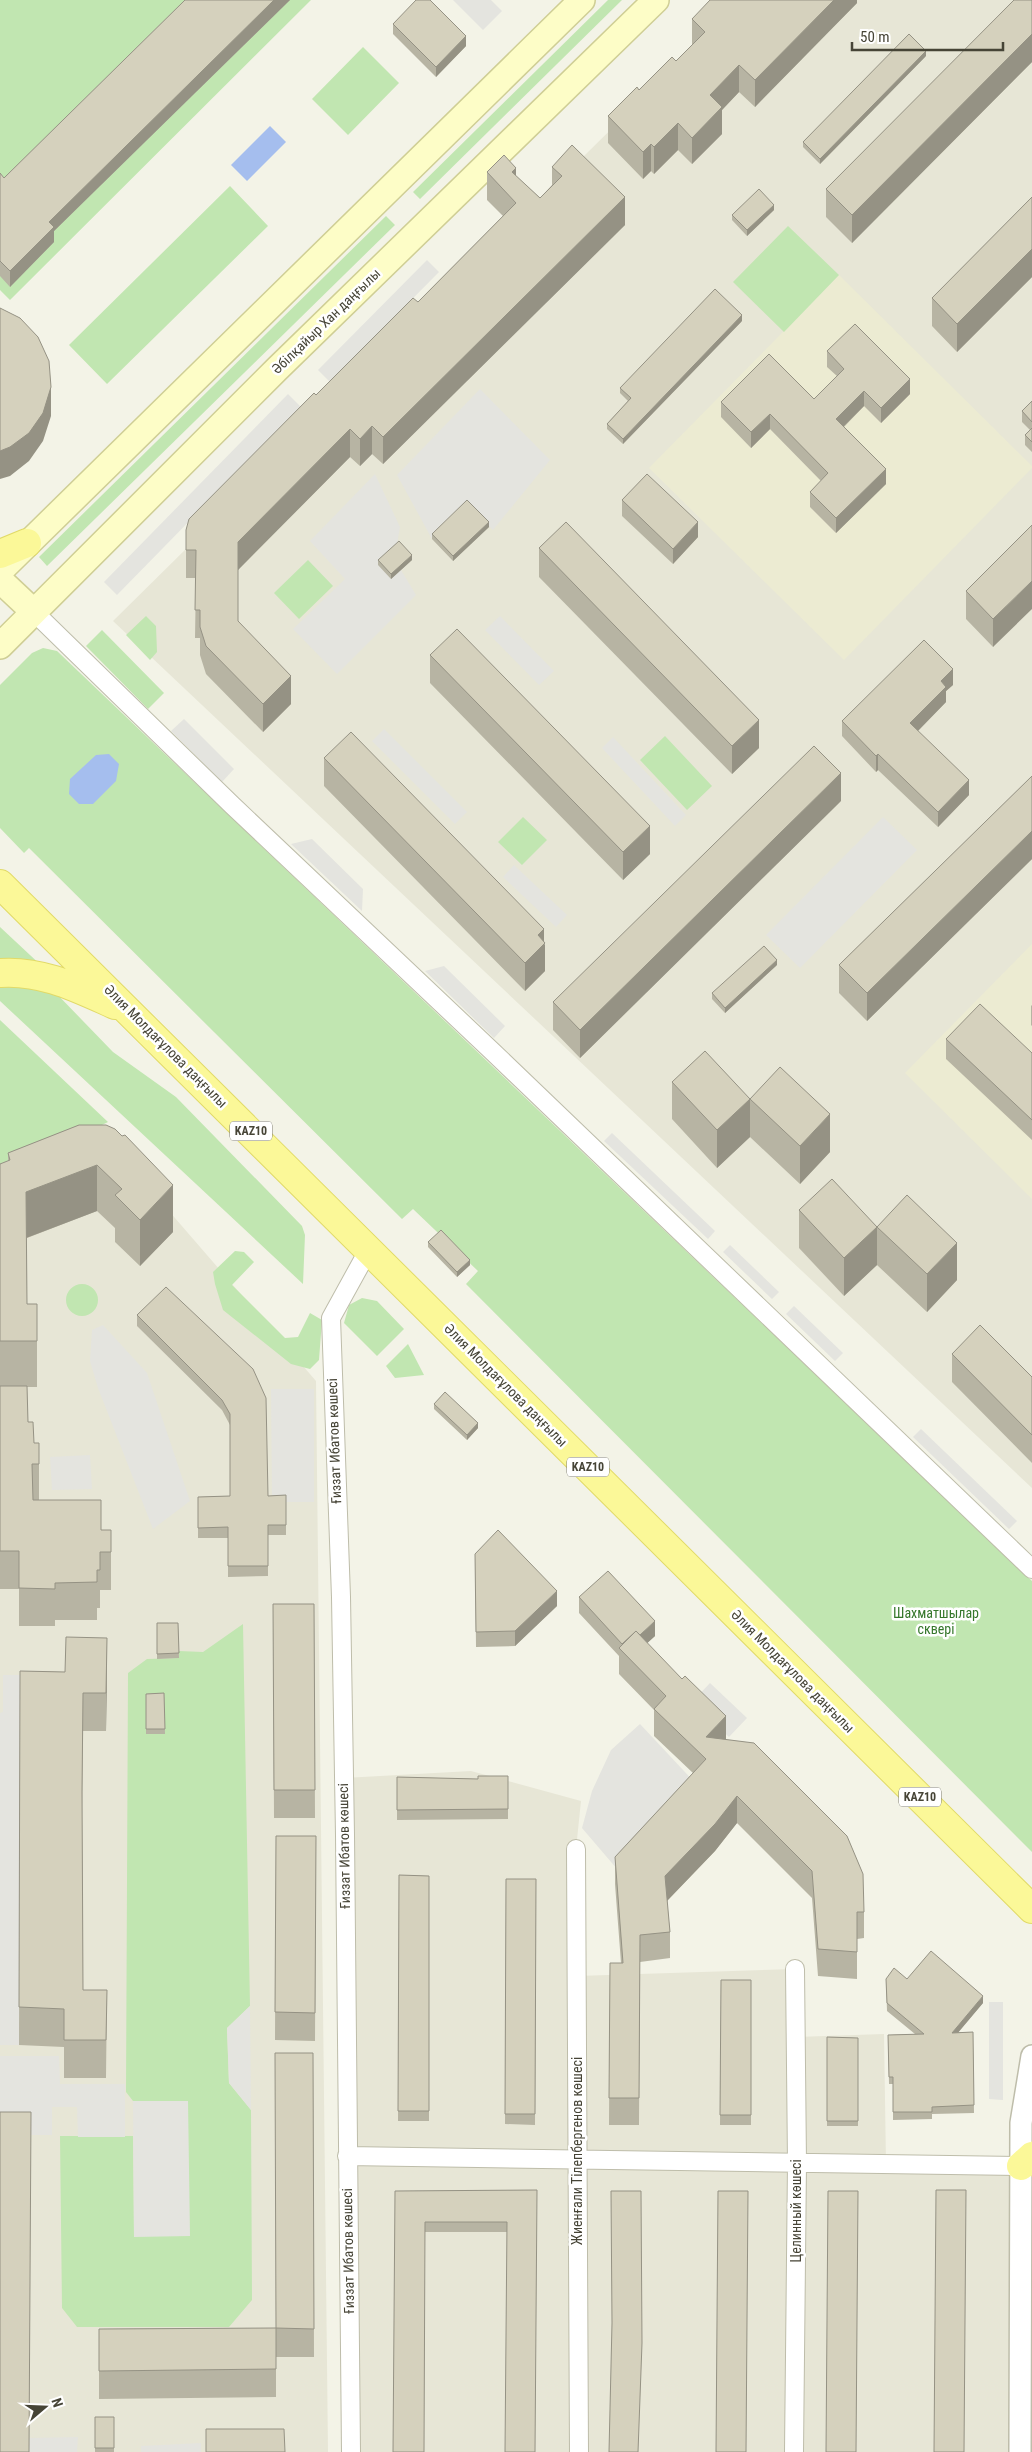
<svg xmlns="http://www.w3.org/2000/svg" width="1032" height="2452" viewBox="0 0 1032 2452" font-family="'Roboto Condensed',sans-serif">
<rect width="100%" height="100%" fill="#f3f3e7"/>
<path fill="#e7e6d6" d="M742 0H1032V1488L113 621Z
M117 1151 316 1381 328 2452H0V1193Z
M471 1771 581 1801 576 1849 577 1976 795 1969 796 2037 884 2034 886 2164 1021 2166V2208L1032 2216V2452H351L344 1778Z"/>
<path fill="#ecebd2" d="M839 275 1032 466V468L844 660 649 468Z
M1032 944V1199L905 1073Z"/>
<path fill="#c1e6b1" d="M0 0H311L10 300 0 290Z
M608 0H622L420 199 413 192Z
M363 47 399 83 348 135 312 99Z
M230 186 268 226 107 384 69 345Z
M386 216 395 225 47 566 39 557Z
M788 226 839 275 784 332 733 282Z
M308 560 333 586 299 619 274 593Z
M146 616 156 626 157 652 150 660 126 635Z
M102 630 164 693 148 709 86 646Z
M43 648 57 651 1032 1581V1852L466 1284 478 1271 413 1209 402 1219 29 848 24 853 0 828V685L32 653Z
M665 736 712 786 687 810 640 760Z
M523 817 547 840 522 865 498 842Z
M0 927 45 969 0 965Z
M0 980 53 990 113 1052 176 1097 302 1226 305 1235 303 1284 0 1001Z
M0 1020 108 1122 0 1175Z
M235 1251 244 1252 254 1262 232 1285 285 1338 298 1337 310 1313 322 1320 319 1360 310 1369 291 1364 223 1310 215 1284 213 1272Z
M66 1300a16 16 0 1 1 32 0a16 16 0 1 1-32 0Z
M362 1298 377 1301 404 1329 377 1356 344 1323 349 1305Z
M408 1344 424 1375 395 1378 386 1366Z
M243 1624 250 2006 227 2028 229 2083 251 2110 252 2300 229 2327H77L62 2308 60 2136H133L134 2237 188 2101H133L126 2092 128 1673 147 1659 179 1658V1651L203 1652Z"/>
<path fill="#e4e4df" d="M453 0H491L502 11 483 30Z
M427 260 439 272 330 382 318 370Z
M480 389 550 460 493 530 467 505 432 539 397 475Z
M288 394 301 407 117 595 104 582Z
M375 474 400 527 391 579 401 570 416 595 337 674 293 629 345 579 310 541Z
M500 616 554 671 539 685 485 630Z
M184 719 234 769 222 782 171 731Z
M384 729 467 812 455 824 372 741Z
M613 737 686 815 675 826 602 748Z
M883 817 917 850 800 968 766 935Z
M312 839 363 889 362 911 291 844Z
M514 865 567 915 556 927 503 877Z
M444 966 505 1026 494 1038 425 971Z
M612 1133 715 1231 708 1239 604 1141Z
M730 1245 779 1292 772 1299 723 1252Z
M794 1306 843 1353 835 1361 786 1314Z
M103 1325 147 1373 190 1501 153 1529 98 1388 90 1361 92 1330Z
M271 1389H314V1502H272Z
M921 1429 1017 1521 1009 1529 913 1437Z
M90 1455 92 1489 52 1490 50 1457Z
M3 1675H66L20 1710 19 2045H0V1713L3 1712Z
M710 1683 747 1718 729 1737 692 1702Z
M640 1724 699 1787 617 1869 582 1828 592 1791 611 1750Z
M989 2002H1003V2100L989 2099Z
M250 2006 251 2110 229 2083 227 2028Z
M0 2056H59L60 2084H125V2137H78L77 2107H52V2135H0Z
M133 2101H188L190 2236 134 2237Z
M78 2437 77 2452H29V2438Z
M201 2443V2452H141V2446Z"/>
<path fill="#a5beee" d="M270 126 286 142 247 181 231 165Z
M109 754 119 764 116 781 93 804H79L69 794 70 779 96 755Z"/>
<g fill="none" stroke-linecap="round" stroke-linejoin="round">
<g stroke="#bebdaa" stroke-width="20">
<path id="minor" d="M34 612 232 805 493 1052 1032 1569
M576 1849 579 2452
M347 2156 1021 2166
M351 2452 345 1835 341 1597 331 1318 369 1249
M794 2452 797 2163 795 1969"/>
</g>
<g stroke="#bebdaa" stroke-width="24">
<path id="tertiary" d="M1020 2452 1021 2123 1032 2056"/>
</g>
<g stroke="#cfce95" stroke-width="28">
<path id="secondary" d="M0 571 582 0
M0 580 34 612
M0 646 277 369 656 0"/>
</g>
<g stroke="#e1da68" stroke-width="30">
<path id="primary" d="M0 554 27 543
M0 884 1032 1909
M0 973C42 970 77 988 115 1005
M1021 2166 1032 2156"/>
</g>
<use href="#minor" stroke="#fff" stroke-width="18"/>
<use href="#tertiary" stroke="#fff" stroke-width="21"/>
<use href="#secondary" stroke="#fdfdc7" stroke-width="25"/>
<use href="#primary" stroke="#fbf898" stroke-width="28"/>
</g>
<path fill="#b7b4a3" d="M185 0H290L54 231V242L10 287 0 276V173L4 178Z
M857 0V3L755 107 739 92 722 110V134L692 164 678 150 654 174 651 171 643 179 608 143V116L639 90 676 61 692 45V19Z
M1032 0V62L852 243 826 217V189Z
M393 24 466 46 436 77 393 34Z
M926 56 820 164 803 147V142Z
M552 167 625 225 383 464 372 454 360 466 350 457 238 570V621L291 704 263 732 206 674 200 655V638H195L196 578H186V530L316 395 418 302 503 216 487 200V172L516 176 540 198 552 185Z
M1032 197V277L957 352 932 326V298Z
M774 210 747 236 732 220V215Z
M742 321 623 444 607 429V424L628 401 620 393V388Z
M827 351 910 394 881 423 864 406 844 427 886 484 836 533 810 507V492L821 481 770 429 751 448 721 417V402L814 399 837 376 827 367Z
M1032 401V452L1025 445V435L1030 430 1022 422V411Z
M622 500 698 537 673 564 622 516Z
M1032 525 993 647 966 619V591Z
M489 527 453 561 432 539V534Z
M539 548 759 748 732 774 539 577Z
M378 560H412L391 579 378 565Z
M430 655 650 854 623 880 430 683Z
M953 685 946 691V702L918 731 969 795 938 827 878 770 876 772 842 736V721Z
M324 758 544 942 545 971 525 991 324 786Z
M1032 776V859L867 1021 839 993V965Z
M841 801 580 1058 553 1030V1002Z
M777 965 725 1013 712 999V993Z
M1032 1005V1026L1031 1025V1006Z
M946 1039 1032 1053V1140L946 1059Z
M672 1082 750 1099 830 1152 800 1184 750 1137 717 1168 672 1119Z
M79 1125 173 1232 140 1266 115 1242V1228L97 1211 27 1238V1304H37V1387H27L28 1422 34 1443H39V1500L101 1530H111V1590H100V1608H97V1620H55V1626H19V1589H0V1164L8 1161V1153Z
M799 1210 877 1227 957 1280 927 1312 877 1265 844 1296 799 1248Z
M428 1242 470 1265 457 1277 428 1247Z
M137 1315 253 1369 268 1496 286 1495V1535H268V1576L228 1577V1538H198V1497L230 1496V1425L222 1410 137 1326Z
M952 1354 1032 1377V1463L952 1382Z
M434 1404 478 1428 467 1440 434 1409Z
M475 1554 557 1606 515 1646 476 1647Z
M579 1597 655 1636 647 1643 726 1739 864 1912V1938L857 1939V1979L818 1976 812 1898 737 1823 715 1851 667 1901 670 1932V1958L640 1962 639 2125H609L610 1963H621L615 1884V1857L693 1773 654 1736V1710L619 1674V1656L579 1613Z
M273 1604H314L315 1818H274Z
M157 1623H178L179 1658 157 1659Z
M107 1638 106 1731H83L82 1815 83 1990H107L106 2078H64V2047L19 2045 20 1671 65 1672Z
M164 1693 165 1734H146V1694Z
M508 1776V1819L397 1820V1777L478 1779Z
M276 1836H316L315 2041 275 2040Z
M399 1875 429 1876V2121H398Z
M506 1879H536L535 2125 505 2124Z
M886 1979H907L983 2003 958 2032H973L974 2113 932 2114V2119L893 2120V2084H889L888 2035 915 2034 887 2011Z
M721 1980H751V2125H720Z
M827 2037 858 2038V2126H827Z
M313 2053 314 2357H276V2397L99 2399V2329L276 2328Z
M537 2190 507 2232H425L395 2191Z
M95 2417H114V2452H95Z"/>
<path fill="#959284" d="M274 0H290L54 231V242L10 287V271L49 222Z
M834 0H857V3L755 107V80Z
M1032 34V62L852 243V215Z
M466 36V46L436 77V67Z
M926 51V56L820 164V159Z
M739 65V92L722 110V134L692 164V138L710 95Z
M678 123V150L654 174V147Z
M651 144V171L643 179V152Z
M516 168V196L512 172Z
M625 197V225L383 464V437Z
M774 205V210L747 236V230Z
M1032 249V277L957 352V324Z
M742 315V321L623 444V439Z
M910 379V394L881 423V408Z
M51 387V416L43 441 29 461 10 476 0 479V451Z
M864 391V406L836 434V419Z
M770 414V429L751 448V432Z
M372 426V454L360 466V439Z
M350 429V457L238 570V542Z
M886 469V484L836 533V518Z
M489 522V527L453 561V556Z
M698 522V537L673 564V549Z
M412 555V560L391 579V574Z
M1032 581V609L993 647V619Z
M953 669V685L946 691V702L910 739V723L941 681Z
M291 676V704L263 732V704Z
M759 720V748L732 774V746Z
M878 754V770L876 772V756Z
M841 773V801L580 1058V1030Z
M969 780V795L938 827V812Z
M650 826V854L623 880V852Z
M1032 831V859L867 1021V993Z
M544 929V945L545 943V971L525 991V963L538 935Z
M777 960V965L725 1013V1008Z
M750 1099V1137L717 1168V1130Z
M830 1114V1152L800 1184V1146Z
M97 1165V1211L26 1238V1192Z
M173 1185V1232L140 1266V1220Z
M877 1227V1265L844 1296V1258Z
M957 1243V1280L927 1312V1274Z
M470 1260V1265L457 1277V1272Z
M478 1423V1428L467 1440V1435Z
M557 1591V1606L515 1646V1631Z
M655 1621V1636L630 1659 626 1648Z
M107 1638V1676L106 1731V1693Z
M726 1716V1743L706 1737Z
M737 1796V1823L715 1851 665 1903V1876Z
M983 1996V2003L952 2040V2033Z"/>
<path fill="#d5d1bd" stroke="#959284" d="M185 0H274L49 222 54 227 10 271 0 261V173L4 178Z
M416 0H430L466 36 436 67 393 24Z
M710 0H834L755 80 739 65 710 95 722 107 692 138 678 123 654 147 651 144 643 152 608 116 637 87 639 90 672 57 676 61 705 32 692 19Z
M1014 0H1032V34L852 215 826 189Z
M909 34 926 51 820 159 803 142Z
M572 145 625 197 383 437 372 426 360 439 350 429 238 542V621L291 676 263 704 206 646 200 627V610H195L196 550H186V530L189 519 314 393 316 395 413 298 418 302 516 203 487 172 504 155 516 168 512 172 540 198 562 176 552 167Z
M759 189 774 205 747 230 732 215Z
M1032 197V249L957 324 932 298Z
M715 289 742 315 623 439 607 424 631 398 620 388Z
M0 308 20 318 38 337 49 361 51 387 43 413 29 433 10 447 0 451Z
M855 324 910 379 881 408 864 391 836 419 886 469 836 518 810 492 828 473 770 414 751 432 721 402 769 354 814 399 844 369 827 351Z
M1032 401V422L1022 411Z
M1032 428V442L1025 435Z
M647 474 698 522 673 549 622 500Z
M467 500 489 522 453 556 432 534Z
M566 522 759 720 732 746 539 548Z
M1032 525V581L993 619 966 591Z
M399 541 412 555 391 574 378 560Z
M457 629 650 826 623 852 430 655Z
M924 640 953 669 941 681 946 687 910 723 969 780 938 812 878 754 876 756 842 721Z
M351 732 544 929 538 935 545 943 525 963 324 758Z
M814 746 841 773 580 1030 553 1002Z
M1032 776V831L867 993 839 965Z
M764 946 777 960 725 1008 712 993Z
M980 1004 1032 1053V1120L946 1039Z
M705 1051 750 1099 717 1130 672 1082Z
M780 1067 830 1114 800 1146 750 1099Z
M79 1125H106L115 1129 122 1136 125 1135 173 1185 140 1220 115 1195 122 1189 97 1165 26 1192 27 1304H37V1341H0V1164L10 1160 8 1153Z
M832 1179 877 1227 844 1258 799 1210Z
M907 1195 957 1243 927 1274 877 1227Z
M441 1230 470 1260 457 1272 428 1242Z
M166 1287 253 1369 266 1398 268 1496 286 1495V1525H268V1566H228V1527L198 1528V1497L230 1496V1414L222 1400 137 1315Z
M980 1325 1032 1377V1435L952 1354Z
M0 1386H27L28 1422H33L34 1443H39V1464H32L33 1500H101V1530H111V1552H100V1570H97V1582L55 1583V1589L19 1588V1551H0Z
M445 1392 478 1423 467 1435 434 1404Z
M498 1530 557 1591 515 1631 476 1632 475 1554Z
M608 1571 655 1621 640 1635 636 1631 622 1644 579 1597Z
M273 1604H314L315 1790H274Z
M157 1623H178L179 1653 157 1654Z
M636 1631 682 1679 685 1676 726 1716 706 1737 754 1743 847 1836 863 1874 864 1912H857V1952L818 1949 812 1871 737 1796 715 1824 665 1876 670 1932 640 1935 639 2098H609L610 1963H623L615 1857 706 1759 654 1709 666 1696 619 1648Z
M66 1637 107 1638 106 1693H83L82 1792 83 1990H107L106 2040H64V2009L19 2007 20 1671 65 1672Z
M164 1693 165 1729H146V1694Z
M478 1776H508V1809L397 1810V1777L478 1779Z
M276 1836H316L315 2013 275 2012Z
M399 1875 429 1876V2111H398Z
M506 1879H536L535 2114H505Z
M931 1951 983 1996 952 2033 973 2032 974 2105 932 2107V2112H893V2077H889L888 2035 924 2034 887 2003 886 1979 894 1968 907 1979Z
M721 1980H751V2115H720Z
M827 2037 858 2038V2121H827Z
M275 2053H313L314 2329 276 2328Z
M0 2112H31L29 2452H0Z
M537 2190 535 2452H505L507 2222H425L424 2452H393L395 2191Z
M936 2190H966L964 2452H934Z
M611 2191H641L642 2343 638 2452H609L612 2323Z
M718 2191H748L746 2452H716Z
M828 2191H858L856 2452H826Z
M276 2328V2369L99 2371V2329Z
M95 2417H114V2448H95Z
M206 2429H284L285 2452H206Z"/>
<g text-anchor="middle" dominant-baseline="central" stroke-width="5" stroke-linejoin="round" paint-order="stroke">
<g fill="#fff" stroke="#7e7c72" stroke-width="1">
<rect x="230" y="1121.5" width="42" height="19" rx="4"/>
<rect x="567" y="1457.5" width="42" height="19" rx="4"/>
<rect x="899" y="1787.5" width="42" height="19" rx="4"/>
</g>
<g font-size="12" font-weight="bold" fill="#464436">
<text x="251" y="1131">KAZ10</text>
<text x="588" y="1467">KAZ10</text>
<text x="920" y="1797">KAZ10</text>
</g>
<g font-size="14" fill="#464436" stroke="#fff">
<text transform="translate(326 321) rotate(-44)">Әбілқайыр Хан даңғылы</text>
<text transform="translate(166 1046) rotate(45)">Әлия Молдағұлова даңғылы</text>
<text transform="translate(506 1385) rotate(45)">Әлия Молдағұлова даңғылы</text>
<text transform="translate(334 1441) rotate(-92)">Ғиззат Ибатов көшесі</text>
<text transform="translate(793 1671) rotate(45)">Әлия Молдағұлова даңғылы</text>
<text transform="translate(344 1846) rotate(-91)">Ғиззат Ибатов көшесі</text>
<text transform="translate(577 2151) rotate(-90)">Жиенғали Тілепбергенов көшесі</text>
<text transform="translate(796 2211) rotate(-90)">Целинный көшесі</text>
<text transform="translate(348 2251) rotate(-91)">Ғиззат Ибатов көшесі</text>
</g>
<g font-size="14" fill="#35772b" stroke="#fff">
<text x="936" y="1613">Шахматшылар<tspan x="936" dy="16">сквері</tspan></text>
</g>
</g>
<g transform="translate(45 2407) rotate(71)" stroke="#ffffff" stroke-width="4" paint-order="stroke">
<path d="M0-4L9 19L0 12L-9 19Z" fill="#464436"/>
<text y="-8" font-size="14" font-weight="bold" text-anchor="middle" fill="#464436">N</text>
</g>
<path d="M852 42v8h151v-8" fill="none" stroke="#464436" stroke-width="2.5"/>
<text x="860" y="42" font-size="15" fill="#464436" stroke="#ffffff" stroke-width="4" paint-order="stroke">50 m</text>
</svg>
